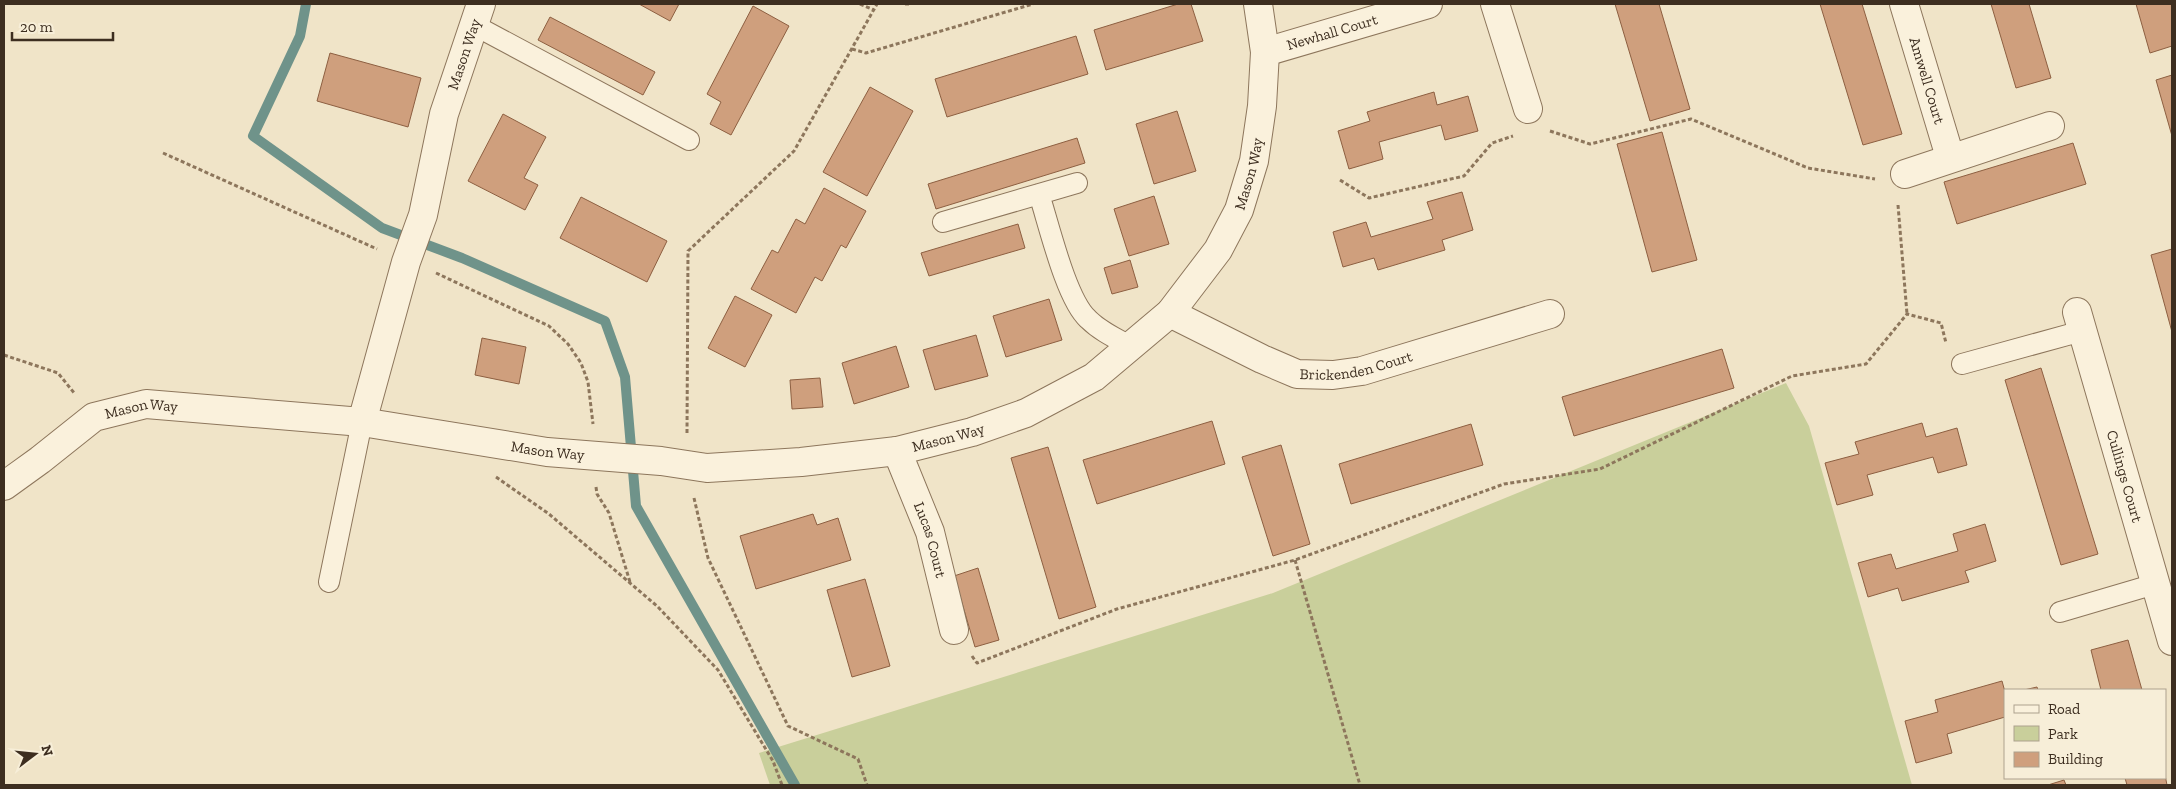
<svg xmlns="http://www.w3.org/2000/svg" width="2176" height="789" viewBox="0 0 2176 789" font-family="'Zilla Slab',serif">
<rect width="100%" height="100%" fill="#f0e4c8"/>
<path fill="#c9cf9b" d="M1786 383 1809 426 1912 785H770L759 753 1273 593Z"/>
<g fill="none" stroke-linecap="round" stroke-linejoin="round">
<path stroke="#6f938a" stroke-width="10" d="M306 4 300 36 253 136 382 228 462 258 605 321 625 377 636 506 795 785"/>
</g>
<path fill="#cf9f7d" stroke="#8d5f41" d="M639 4H679L670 21Z
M1178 4H1191L1203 41 1106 70 1094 30Z
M1615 4H1659L1690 109 1650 121Z
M1820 4H1862L1902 134 1863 145Z
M1991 4H2029L2051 78 2016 88Z
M2136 4H2172V46L2150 53Z
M753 6 789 26 731 135 710 124 721 102 707 94Z
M550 17 655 72 643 95 538 40Z
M1076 36 1088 74 947 117 935 79Z
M330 53 421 78 408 127 317 101Z
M2172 75V136L2156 80Z
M870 87 913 111 867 196 823 172Z
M1434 92 1437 105 1468 96 1478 131 1445 140 1441 125 1379 142 1383 159 1349 169 1338 131 1370 121 1367 112Z
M1177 111 1196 171 1154 184 1136 124Z
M503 114 546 137 524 178 538 185 525 210 468 181Z
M1662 132 1697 260 1652 272 1617 144Z
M1077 138 1085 163 936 209 928 184Z
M2073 143 2086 184 1957 224 1944 182Z
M824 188 866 211 846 248 841 245 822 281 815 277 796 313 751 289 772 250 778 253 796 219 805 224Z
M1462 192 1473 230 1442 240 1445 250 1378 270 1374 258 1343 267 1333 232 1366 222 1371 237 1433 219 1427 202Z
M1154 196 1169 244 1129 256 1114 209Z
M581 197 667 241 647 282 560 238Z
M1018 224 1025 248 929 276 921 253Z
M2172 249V332L2151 255Z
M1130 260 1138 287 1112 294 1104 268Z
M735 296 772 315 745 367 708 348Z
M1049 299 1062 340 1006 357 993 316Z
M976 335 988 376 935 390 923 350Z
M482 338 526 347 519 384 475 375Z
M896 346 909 387 854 404 842 363Z
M1722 349 1734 388 1574 436 1562 397Z
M2041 368 2098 554 2061 565 2005 380Z
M820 378 823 407 792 409 790 380Z
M1212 421 1225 464 1097 504 1083 460Z
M1922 423 1926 437 1957 428 1967 465 1938 473 1933 457 1867 475 1873 495 1837 505 1825 463 1859 454 1855 442Z
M1471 424 1483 465 1351 504 1339 464Z
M1281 445 1310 544 1273 556 1242 457Z
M1048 447 1096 607 1059 619 1011 458Z
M813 514 817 525 838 518 851 560 756 589 740 536Z
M1985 524 1996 561 1965 571 1969 582 1902 601 1898 588 1868 597 1858 563 1891 554 1896 569 1958 551 1953 534Z
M978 568 999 640 975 647 954 576Z
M865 579 890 666 852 677 827 590Z
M2128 640 2142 690H2101L2091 650Z
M2002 681 2005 692V717L1947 734 1952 753 1916 763 1905 721 1938 712 1935 700Z
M2037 687 2038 690H2024Z
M2165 775 2167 785H2127L2125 778H2165Z
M2064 780 2066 785H2048Z"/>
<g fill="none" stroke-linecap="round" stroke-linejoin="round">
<g stroke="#8d765c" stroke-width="22">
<path id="lane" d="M474 25 689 140
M1039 194C1049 225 1066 299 1088 319 1100 331 1115 338 1130 346
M943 222 1077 183
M1962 364 2082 331
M329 582 362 422
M2060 612 2155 584"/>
</g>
<g stroke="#8d765c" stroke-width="30">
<g id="street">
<path d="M1495 4 1528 109"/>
<path id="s1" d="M1904 4 1950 157"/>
<path id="s2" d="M1265 52 1428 4"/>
<path d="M1905 174 2050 126"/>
<path id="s3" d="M2077 312 2172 641"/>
<path id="s4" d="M1170 313 1262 359 1297 374 1333 375 1362 371 1550 314"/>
<path id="s5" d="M362 422 547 452 661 461 707 468 801 462 897 451 972 432 1026 413 1094 377 1170 313 1218 250 1239 210 1254 161 1262 106 1265 52 1258 4"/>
<path id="s6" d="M897 451 930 532 954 630"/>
<path id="s7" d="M4 486 40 460 94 417 146 404 362 422 406 262 423 215 444 114 481 4"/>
</g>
</g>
<path stroke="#8d765c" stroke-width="3" stroke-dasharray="4 2.5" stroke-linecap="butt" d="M860 4 874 10
M905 4H911
M852 49 866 53 1033 4
M1550 131 1590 144 1691 119 1808 168 1875 179
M163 153 377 249
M1340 180 1369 198 1464 176 1492 143 1513 136
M1898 205 1907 314
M436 273 549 326 568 344 581 363 588 382 593 424
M4 355 58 373 75 394
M687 433 688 251 794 151 877 4
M496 477 549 514 657 606 718 670 773 761 782 785
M596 487 597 494 609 513 630 582
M694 498 708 558 788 726 858 759 867 785
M1295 560 1360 785
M972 656 977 663 1117 609 1295 560 1504 484 1600 469 1792 376 1866 364 1907 314 1941 323 1946 343"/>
<use href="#lane" stroke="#faf1dc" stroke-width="20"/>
<use href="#street" stroke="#faf1dc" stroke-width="28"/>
</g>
<g text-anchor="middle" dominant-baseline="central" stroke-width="4" stroke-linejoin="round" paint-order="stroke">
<g font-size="15" fill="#3d2e20" stroke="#f7eed8">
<text stroke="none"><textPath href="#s2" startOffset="70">Newhall Court</textPath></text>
<text stroke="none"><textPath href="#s7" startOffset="766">Mason Way</textPath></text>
<text stroke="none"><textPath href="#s1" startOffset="80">Amwell Court</textPath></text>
<text stroke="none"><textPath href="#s5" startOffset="1012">Mason Way</textPath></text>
<text stroke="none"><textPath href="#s4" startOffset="201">Brickenden Court</textPath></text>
<text stroke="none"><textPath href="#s7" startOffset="162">Mason Way</textPath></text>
<text stroke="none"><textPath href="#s5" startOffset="592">Mason Way</textPath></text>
<text stroke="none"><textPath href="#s5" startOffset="188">Mason Way</textPath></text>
<text stroke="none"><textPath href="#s3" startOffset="171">Cullings Court</textPath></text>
<text stroke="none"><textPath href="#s6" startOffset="95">Lucas Court</textPath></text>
</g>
</g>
<rect width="2176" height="789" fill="none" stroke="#3d2e20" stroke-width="10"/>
<rect x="2004" y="689" width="162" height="90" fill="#f7eed8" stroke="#ada18e"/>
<rect x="2014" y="705" width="25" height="8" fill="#faf1dc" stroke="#ada18e"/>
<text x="2048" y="714" font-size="15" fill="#3d2e20">Road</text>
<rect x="2014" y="726" width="25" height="15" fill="#c9cf9b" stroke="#ada18e"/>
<text x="2048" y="739" font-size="15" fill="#3d2e20">Park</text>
<rect x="2014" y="752" width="25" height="15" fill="#cf9f7d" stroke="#ada18e"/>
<text x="2048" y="764" font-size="15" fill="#3d2e20">Building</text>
<g transform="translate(35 754) rotate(74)" stroke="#f7eed8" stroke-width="4" paint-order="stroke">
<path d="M0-4L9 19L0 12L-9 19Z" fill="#3d2e20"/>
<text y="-8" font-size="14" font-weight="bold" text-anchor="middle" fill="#3d2e20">N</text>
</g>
<path d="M12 32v8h101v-8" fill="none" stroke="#3d2e20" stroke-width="2.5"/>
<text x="20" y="32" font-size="15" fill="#3d2e20" stroke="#f7eed8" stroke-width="4" paint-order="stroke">20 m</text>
</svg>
